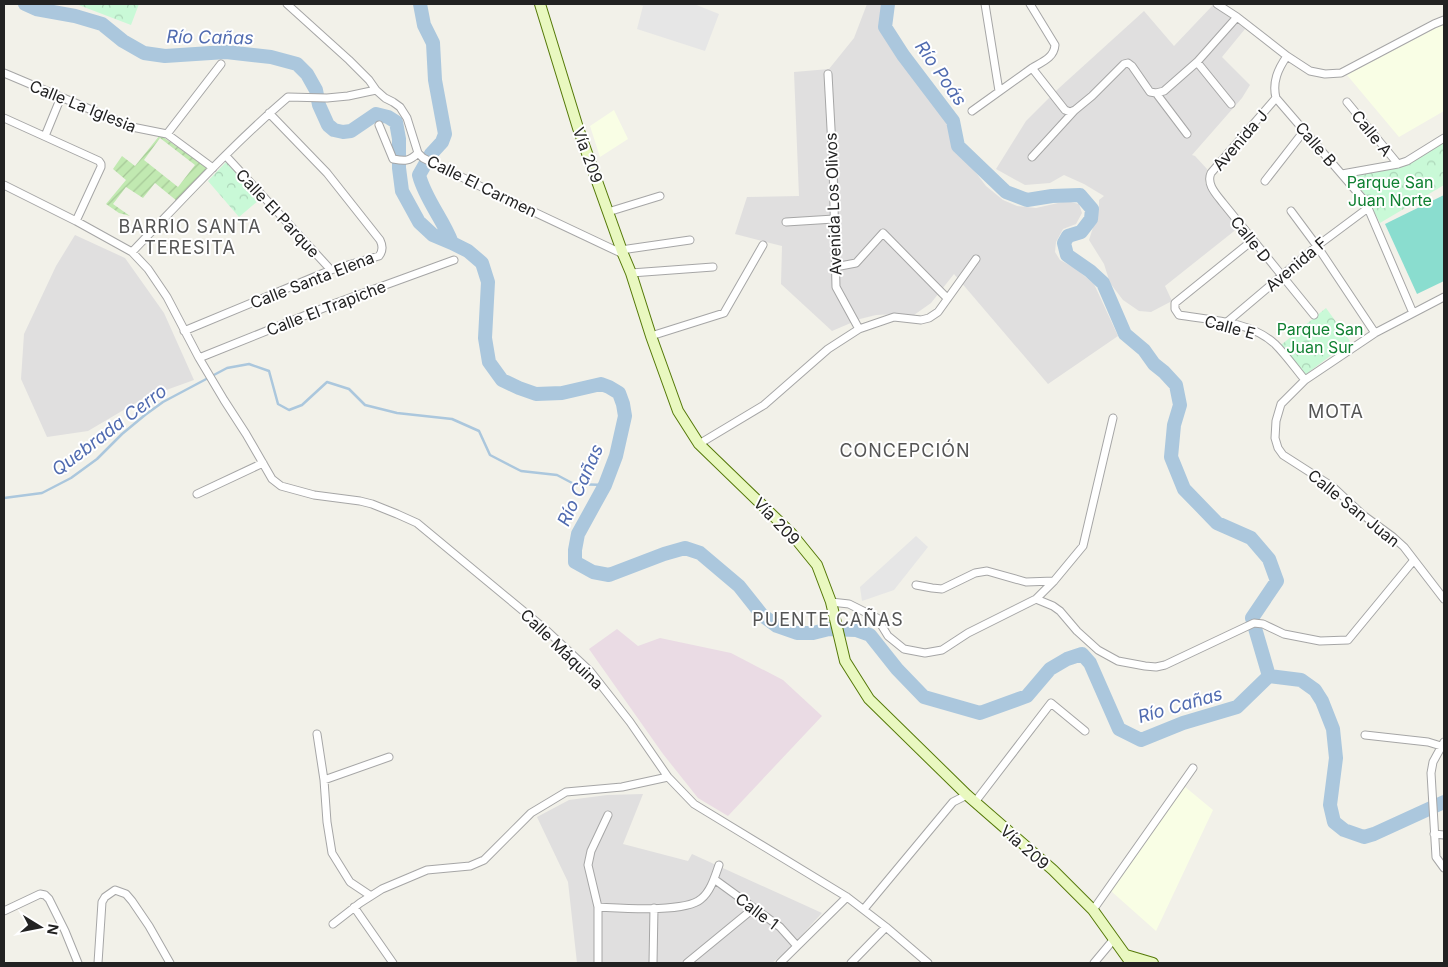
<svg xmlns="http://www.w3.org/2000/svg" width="1448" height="967" viewBox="0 0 1448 967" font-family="Inter,sans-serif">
<defs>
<pattern id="park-crowns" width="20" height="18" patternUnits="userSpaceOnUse" patternTransform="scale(1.25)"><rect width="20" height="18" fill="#c9f9d7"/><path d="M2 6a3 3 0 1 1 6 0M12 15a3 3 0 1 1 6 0" fill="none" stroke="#acd5b8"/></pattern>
<pattern id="garden-furrows" width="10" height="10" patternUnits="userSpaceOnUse" patternTransform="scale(1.25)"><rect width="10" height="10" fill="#c1e9b1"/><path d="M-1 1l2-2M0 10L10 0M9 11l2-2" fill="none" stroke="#a6c898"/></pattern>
</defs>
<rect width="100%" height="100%" fill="#f2f1e9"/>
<path fill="#e0dfdf" d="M867 4H885L882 29 903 62 949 123 955 150 970 165 986 186 1003 200 1017 206 1036 208 1067 201 1079 204 1082 213 1076 224 1063 229 1056 242 1055 252 1060 260 1075 268 1094 284 1118 336 1048 384 954 274 931 303 914 315 897 314 876 315 860 319 832 331 781 284 782 246 735 234 747 197 799 196 794 72 829 69 854 38Z
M1213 5 1245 29 1222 57 1250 85 1242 98 1192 155 1195 156 1207 169 1205 183 1238 228 1165 286 1172 301 1151 312 1139 311 1123 300 1110 283 1104 264 1089 240 1099 209V200L1104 196 1084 184 1064 175 1050 183 1025 185 996 169 1026 121 1058 89 1144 11 1174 46Z
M75 235 125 258 164 313 194 380 144 398 88 431 47 437 21 379 24 334 56 266Z
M643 794 623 844 688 861 692 854 822 913 788 950 772 963H577L568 882 537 817 569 800 607 795Z"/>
<path fill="#eadbe4" d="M617 629 638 646 660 638 731 653 783 680 822 716 728 816 698 798 663 754 589 649Z"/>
<path fill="#f9fee5" d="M1444 24V111L1399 137 1347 75Z
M614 110 628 139 600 157 590 126Z
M1184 786 1213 810 1156 931 1111 891Z"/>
<path fill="url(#park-crowns)" d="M76 4H139L131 25Z
M1444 142V185L1380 223 1364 193 1353 181 1357 174 1402 165Z
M226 162 259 200 239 217 208 181Z
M1326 308 1350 341 1305 375 1281 345Z"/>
<path fill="url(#garden-furrows)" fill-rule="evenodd" d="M160 135 205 166 207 169 206 171 177 201 155 183 143 198 126 187 113 204 130 216 119 213 106 204 126 180 113 169 122 156 135 166ZM160 138 195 165 178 187 144 160Z"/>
<path fill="#8addcf" d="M1444 195V281L1417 294 1385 224Z"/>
<path fill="#e6e6e6" d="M637 4H694L719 14 705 51 637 29 643 6Z
M916 536 928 547 894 590 862 601 860 587Z"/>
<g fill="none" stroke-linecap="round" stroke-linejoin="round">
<path stroke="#abc7dd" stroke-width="2.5" d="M4 498 42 493 71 478 97 459 122 434 145 415 163 402 227 368 249 364 269 371 278 404 289 410 302 405 327 382 349 389 365 405 397 413 452 419 479 431 490 455 521 471 557 475 574 484 605 485"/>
<path stroke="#abc7dd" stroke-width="14" d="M25 4 36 9 75 16 102 24 123 41 144 53 165 56 226 52 271 57 297 64 307 74 316 90 319 105 328 125 334 130 343 132 351 131 376 114 388 117 396 122 399 139V168L402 191 419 222 433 235 452 243 468 251 482 263 488 282 485 338 489 362 502 380 519 388 536 394 562 393 601 384 609 387 619 393 623 404 625 416 616 456 605 485 578 534 575 550V562L593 572 609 575 664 554 685 548 700 553 739 586 762 615 777 626 797 633H813L829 629 856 630 870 635 897 669 924 697 980 713 1027 696 1050 669 1067 659 1082 654 1090 663 1119 729 1141 740 1183 723 1237 707 1269 676
M420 4 424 25 433 43 435 80 445 134 442 142 431 154 419 175C425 199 443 219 452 243
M888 4 885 27 903 55 953 121 958 146 1006 192 1027 200 1052 196 1080 195 1092 209 1091 219 1081 232 1068 236 1064 243 1067 255 1090 271 1103 283 1125 334 1144 350 1154 364 1164 372 1176 385 1180 405 1174 425 1171 457 1184 489 1217 523 1251 538 1269 559 1277 581 1252 618 1269 676
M1269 676 1301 680 1315 690 1322 701 1333 729 1336 758 1330 805 1334 822 1344 830 1364 837 1374 834 1444 802"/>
<g stroke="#a6a6a6" stroke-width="9">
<path id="street" d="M287 4 349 60 369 80 376 90 385 98 393 102 400 107 407 118 418 153 423 158 498 195 623 254
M985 4 999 91
M1030 4 1055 45C1054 58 1042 62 1032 68
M1217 4 1237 17 1287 56 1310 71 1325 74 1341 73 1434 24 1444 20
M1287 56C1278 69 1272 82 1276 98L1363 199 1368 208 1413 313
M1197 62 1231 104
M4 73 132 127 167 134 213 168
M828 74 833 165 836 287 859 329
M1156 93 1187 134
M1276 98 1211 173C1206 184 1216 194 1223 203L1314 315
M1347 102 1398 164
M972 111 1032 68 1065 110 1070 112 1075 110
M4 118 99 161 101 164V167L76 221
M379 125 393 159C404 161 409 162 418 153
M167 134 221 64
M45 136 61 97
M226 156 331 270
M1032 157 1075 110 1092 96 1124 64 1128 63 1132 66 1150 92 1156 93 1164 91 1197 62 1237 17
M1342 174 1398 164 1407 161 1444 138
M1265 181 1304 131
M4 185 76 221 132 252 148 269 167 297 199 358 224 400 246 434 272 479 281 486 314 495 360 501 372 504 397 514 417 523 545 629 590 671 630 722 668 777 694 804 847 897 886 927 928 963
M1291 211 1317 246 1375 333
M608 212 660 196
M786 222 834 219
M1253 240 1175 303V309L1179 315C1210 320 1250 321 1275 344 1286 355 1295 368 1305 380
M621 250 690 240
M132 252C183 199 232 145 288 97L327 98 348 96 376 90
M835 267 856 263 883 233 947 298
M631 273 713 267
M1444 297 1375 333 1305 380 1281 404 1276 421 1275 438 1278 448 1283 455 1333 487 1363 515 1393 537 1404 547 1444 599
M1226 323 1317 246 1368 208
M184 331 331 270 379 256C383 251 383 246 380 240L327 173 269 113
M651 336 724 313 763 245
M199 358 336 303 454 260
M699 444 764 405 828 349 859 329 894 317 921 320 929 318 938 312 976 259
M197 494 263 463
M916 585 932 588 942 589 975 573 987 571 1026 582 1054 581
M1036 599 1053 606 1060 611 1077 631 1098 650 1118 661 1145 666 1156 667 1165 665 1254 623 1263 624 1284 634 1320 641 1348 640 1414 560
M831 602 849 604 877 618 888 636 904 649 925 653 942 650 968 633 1036 599 1054 581 1083 546 1113 418
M317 734 324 780 327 822 332 853 350 882 371 896
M1365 735 1428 742 1441 746
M1444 742 1433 762 1431 773 1436 857 1444 868
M324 780 389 757
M975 802 1051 703 1085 731
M1434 834 1444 835
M714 879 780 927 797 946
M354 907 393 963
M598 907C621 908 685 913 701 899 711 891 715 876 719 865
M864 909 953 802 967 795
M1093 910 1193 768
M4 911 40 894 45 895 49 899 65 931 78 963
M333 924 360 903 382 889 427 870 470 866 484 860 531 813 566 792 622 787 668 777
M98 963 102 902 105 897 115 890 126 894 132 901 149 926 170 963
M598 963V907L588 865 591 851 608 815
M653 963 654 908
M687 963 754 908
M780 963 847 897
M851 963 886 927
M1094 963 1114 939"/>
</g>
<g stroke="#557908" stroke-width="12">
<path id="secondary" d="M540 4 578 128 623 254 631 273 651 336 678 411 699 444 791 533 817 565 831 602 845 661 869 699 967 795 1053 870 1093 910 1131 963
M1126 955 1153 963"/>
</g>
<use href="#street" stroke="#fff" stroke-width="7"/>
<use href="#secondary" stroke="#e9f8c0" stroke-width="10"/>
</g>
<g text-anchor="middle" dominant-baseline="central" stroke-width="4" stroke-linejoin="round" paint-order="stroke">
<g font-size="16" fill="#222" stroke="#fff">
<text transform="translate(83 106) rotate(22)">Calle La Iglesia</text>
<text transform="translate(1372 133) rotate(51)">Calle A</text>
<text transform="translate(1240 140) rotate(-49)">Avenida J</text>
<text transform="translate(1316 144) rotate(49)">Calle B</text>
<text transform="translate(588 155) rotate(70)">Vía 209</text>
<text transform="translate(482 186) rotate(26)">Calle El Carmen</text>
<text transform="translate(833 204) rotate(-92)">Avenida Los Olivos</text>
<text transform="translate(278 213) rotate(47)">Calle El Parque</text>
<text transform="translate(1251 239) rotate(51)">Calle D</text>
<text transform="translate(1296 264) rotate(-40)">Avenida F</text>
<text transform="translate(312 280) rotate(-21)">Calle Santa Elena</text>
<text transform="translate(326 308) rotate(-21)">Calle El Trapiche</text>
<text transform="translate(1230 327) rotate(15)">Calle E</text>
<text transform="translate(1354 508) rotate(39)">Calle San Juan</text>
<text transform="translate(777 521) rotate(46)">Vía 209</text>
<text transform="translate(562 649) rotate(44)">Calle Máquina</text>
<text transform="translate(1025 847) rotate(41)">Vía 209</text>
<text transform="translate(757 911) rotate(37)">Calle 1</text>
</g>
<g font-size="16" fill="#0f8031" stroke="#fff">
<text x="1390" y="182">Parque San<tspan x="1390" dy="18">Juan Norte</tspan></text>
<text x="1320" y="329">Parque San<tspan x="1320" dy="18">Juan Sur</tspan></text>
</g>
<g font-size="18" font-style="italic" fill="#506bb0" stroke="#fff">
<text transform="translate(210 37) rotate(1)">Río Cañas</text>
<text transform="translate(941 73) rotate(55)">Río Poás</text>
<text transform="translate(109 430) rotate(-37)">Quebrada Cerro</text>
<text transform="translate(580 485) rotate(-66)">Río Cañas</text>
<text transform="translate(1180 705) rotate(-16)">Río Cañas</text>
</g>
<g font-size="18" letter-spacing="1" fill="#555" stroke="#fff">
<text x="190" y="226">BARRIO SANTA<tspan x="190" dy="21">TERESITA</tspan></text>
<text x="1336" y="411">MOTA</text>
<text x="905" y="450">CONCEPCIÓN</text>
<text x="828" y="619">PUENTE CAÑAS</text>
</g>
</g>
<rect width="1448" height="967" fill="none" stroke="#222222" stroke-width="10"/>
<g transform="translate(40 927) rotate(100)" stroke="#ffffff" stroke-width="4" paint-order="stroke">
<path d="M0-4L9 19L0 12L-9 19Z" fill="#222222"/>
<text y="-8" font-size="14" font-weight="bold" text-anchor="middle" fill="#222222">N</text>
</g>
</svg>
